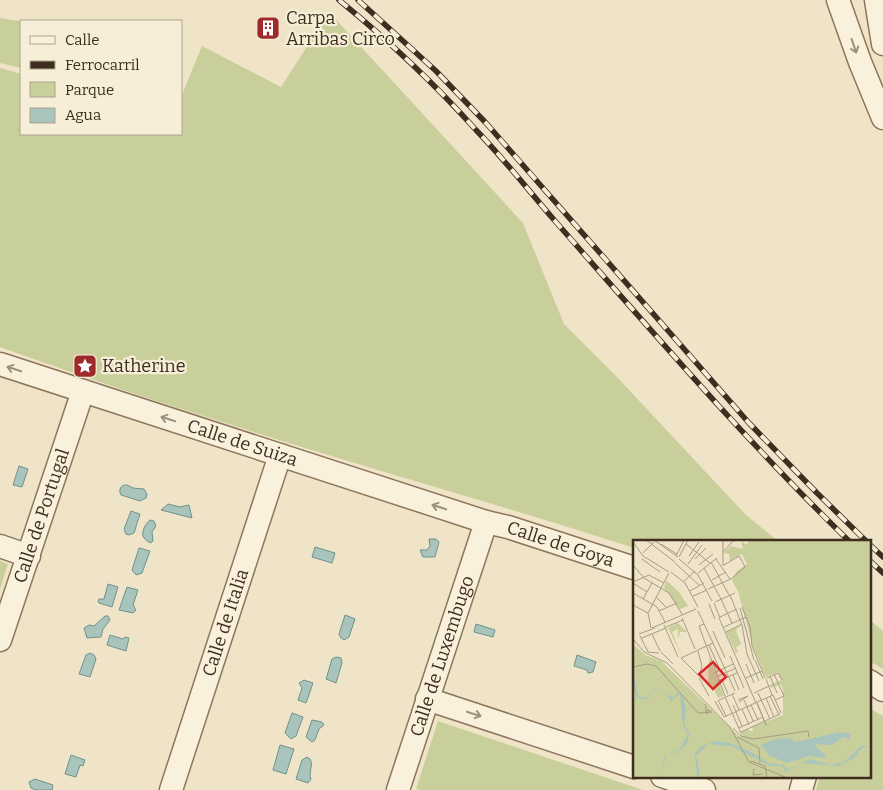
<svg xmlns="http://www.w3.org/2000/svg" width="883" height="790" viewBox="0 0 883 790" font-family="Bitter,serif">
<rect width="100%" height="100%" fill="#f0e4c8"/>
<path fill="#c9cf9b" d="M329 12 523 223 564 324 616 376 746 515 778 541H634V548C524 512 412 481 302 447 201 416 99 383 0 347V68L21 74V134H181V97L202 46 281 87Z
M0 18 19 21 21 24V68L0 63Z
M0 561 8 564 0 589Z
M869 619 883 631V669L869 661Z
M869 708 883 716V790H816L820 776H869Z
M438 721 643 790H420L416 789Z"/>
<path fill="#a9c4bc" stroke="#6f938a" d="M19 466 28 469 22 487 13 485Z
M127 485 133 488 144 489 147 494 146 498 140 501 121 495C118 490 121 484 127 485Z
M168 504 180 507 189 505 192 518 161 510Z
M131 511 140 514 134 533 129 535 126 534 124 529Z
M150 520 154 521 156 526 152 532 153 541 150 543C148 541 145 540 144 538 140 533 146 523 150 520Z
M429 539H436L439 542 435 557H423L420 550H427L430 546Z
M315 547 335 553 332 563 312 557Z
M139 548 150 551 142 573 136 575 132 570Z
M108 584 118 587 112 607 99 603 98 601 99 599H104Z
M127 587 138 590 133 605 136 610 133 613 119 610Z
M345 615 355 619 349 637 344 640 341 638 339 634Z
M105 616H108L110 620 103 629 101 637 87 638 84 628 89 625 94 626Z
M476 624 495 630 493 637 474 632Z
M110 635 123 639 125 637 129 638 126 651 107 645Z
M90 653 94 655 96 659 90 677 79 674 86 655Z
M577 655 596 662 593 672 588 673 587 670 574 666Z
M336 657 341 658 342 663 336 683 326 679 332 659Z
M304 680 313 683 306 703 298 700 302 688 299 683Z
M292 713 303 717 296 736 291 739 285 733Z
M312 720 322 722 324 725 319 729 315 740 312 742 306 737Z
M280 745 294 749 286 774 273 770Z
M71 755 85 760 83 766 80 765 76 777 65 774Z
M307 757 310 759C314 765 308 772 311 779L308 783 296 779 302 760Z
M35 779 53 785 52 790H36L31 788 29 782Z"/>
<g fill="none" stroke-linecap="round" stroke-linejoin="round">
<g stroke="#8d765c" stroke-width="25">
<g id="minor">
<path d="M838 0 860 62 883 118"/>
<path d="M876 0 883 44"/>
<path id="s1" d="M0 364 486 522 508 527 634 568"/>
<path d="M0 546 29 556"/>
<path id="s2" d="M0 640 83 391"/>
<path d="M869 681 883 690"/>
<path d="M427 699 634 767"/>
<path d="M662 776 704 790"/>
<path id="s3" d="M171 790 280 455"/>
<path id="s4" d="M398 790 486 522"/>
<path d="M801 790 805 776"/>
</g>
</g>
<use href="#minor" stroke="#faf1dc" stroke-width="22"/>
<g stroke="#3d2e20" stroke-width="5.5">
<path id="rail" d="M339 0C388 40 434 83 476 130 504 159 529 191 555 221 651 330 745 440 849 541
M358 0 436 71 486 123 749 423 817 493 866 541
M869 544 883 557
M869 560 883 573"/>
</g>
<use href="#rail" stroke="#f7eed8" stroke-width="4" stroke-dasharray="11" stroke-linecap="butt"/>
</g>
<defs><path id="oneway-shaft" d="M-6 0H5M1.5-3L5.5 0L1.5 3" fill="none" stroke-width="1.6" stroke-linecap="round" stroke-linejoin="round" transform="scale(1.25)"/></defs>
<g stroke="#9c907e">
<use href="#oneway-shaft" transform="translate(854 46) rotate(71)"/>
<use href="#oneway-shaft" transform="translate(14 369) rotate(-162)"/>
<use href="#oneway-shaft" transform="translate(168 419) rotate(-162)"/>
<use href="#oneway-shaft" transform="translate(439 507) rotate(-162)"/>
<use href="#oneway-shaft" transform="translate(474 714) rotate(18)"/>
</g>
<defs>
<g id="building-square" transform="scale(1.25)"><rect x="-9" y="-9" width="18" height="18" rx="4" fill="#9e2a2b" stroke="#f7eed8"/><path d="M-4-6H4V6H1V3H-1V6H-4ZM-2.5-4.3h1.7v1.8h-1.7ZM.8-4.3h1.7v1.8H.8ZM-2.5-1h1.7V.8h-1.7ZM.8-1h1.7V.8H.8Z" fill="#fff"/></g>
<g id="sight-square" transform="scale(1.25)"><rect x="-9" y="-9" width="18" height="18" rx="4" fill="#9e2a2b" stroke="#f7eed8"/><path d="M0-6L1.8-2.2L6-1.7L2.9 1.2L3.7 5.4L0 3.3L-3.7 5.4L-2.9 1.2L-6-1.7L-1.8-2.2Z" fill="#fff"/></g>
</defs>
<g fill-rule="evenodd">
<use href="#building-square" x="268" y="28"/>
<use href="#sight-square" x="85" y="366"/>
</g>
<g text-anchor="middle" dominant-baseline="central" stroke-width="4.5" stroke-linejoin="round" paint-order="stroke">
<g font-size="18" fill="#3d2e20" stroke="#f7eed8" text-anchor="start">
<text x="286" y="18">Carpa<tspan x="286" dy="21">Arribas Circo</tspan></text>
<text x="102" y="366">Katherine</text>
</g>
<g font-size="18" fill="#3d2e20" stroke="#f7eed8">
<text stroke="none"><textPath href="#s1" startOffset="255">Calle de Suiza</textPath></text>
<text stroke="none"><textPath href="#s2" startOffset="131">Calle de Portugal</textPath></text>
<text stroke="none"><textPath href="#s1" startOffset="589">Calle de Goya</textPath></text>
<text stroke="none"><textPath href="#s3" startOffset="176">Calle de Italia</textPath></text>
<text stroke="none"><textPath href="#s4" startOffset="141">Calle de Luxembugo</textPath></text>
</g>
</g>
<g transform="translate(633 540)">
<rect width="238" height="238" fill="#f0e4c8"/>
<path d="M117 0H237V237H0V104L12 115 28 121 107 197 108 192 114 189 120 192 119 187 150 175V150L148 144 138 148 136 145 149 140 145 132 133 137 120 107 105 51 99 41 103 32 114 24 109 14 97 21 96 14 90 13 98 6 110 9 108 1 113 5ZM33 40 46 52 55 66 47 69 31 48ZM45 83 54 92H47L45 99V89L39 92 49 116 35 88ZM108 85 103 90 108 104 103 107 105 112 103 113 93 92ZM76 117 91 156 85 158 79 145 75 143Z" fill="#c9cf9b"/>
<path d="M21 148 41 158 45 152 50 158 53 169 51 184 56 193 55 201 50 208 44 212 33 215 28 237 32 215 46 210 55 194 50 186 47 154 38 161 34 155 21 149 15 158 12 160 4 157 0 163 3 156 14 158ZM208 192 218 194 216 199 210 197 199 205 181 204 193 216 190 218 184 217 185 214 184 217 176 216 154 223 137 216 128 205 142 199 157 198 162 202ZM84 201 97 203 120 213 135 223 150 225 155 230 177 219 198 225 212 222 228 206H237L229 208 220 219 205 226 170 223 153 232 149 226H138L98 206 75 204 63 216 67 233 64 237 62 214 68 206Z" fill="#a9c4bc"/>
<path fill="none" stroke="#a9c4bc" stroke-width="2.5" d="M0 137 4 156"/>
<path fill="none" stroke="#a89b85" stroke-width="1" d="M13 0 42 22M21 0 45 17M90 0V26M0 2 10 16 36 32M28 4 44 14M53 4 77 23M90 12 101 0M10 13 21 2M43 16 51 0M56 16 66 2M46 17 55 0M9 19 27 32M46 19 65 35 79 61M62 19 73 8M83 19 97 39M78 22 96 55M42 23 66 45M55 24 69 5M0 25 11 38 36 53 49 74M66 25 80 14M91 25 106 16 109 21 112 27 98 39M71 28 88 59M38 32 52 43 65 67M65 33 84 18M79 40 93 32M0 42 16 35 31 43M50 42 62 31M0 43 14 52M75 49 98 39M57 51 71 43M0 53 24 67 32 82M97 55 109 85 114 114 126 141M60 56 74 50M23 57 34 68M10 59 19 43M88 59 99 83M82 62 102 53M81 63 87 78M76 64 82 79M0 65 15 73M109 67 117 87 119 106 132 138M107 68 121 120M26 71 44 63M65 71 80 103M87 77 104 69M49 78 62 109M86 78 123 163M71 84 66 86 92 156M31 85 45 117M33 87 50 80M91 87 113 77M18 88 15 73 36 33M19 88 63 69M80 91 92 118M93 92 109 84M6 94 22 88M19 94 27 111M7 96 15 112 26 113M9 98 33 88M0 99 11 112 34 123 97 187 116 222 152 237M80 103 102 151M76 105 87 130M65 111 69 126 66 136M28 112 40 124M97 116 111 148M48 118 80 103M48 118 65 135M122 120 130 139M113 124 121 143M0 127 14 124 23 126 65 173 79 172M81 133 100 124M141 134 151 156 142 160M100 135 106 150M137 136 144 153M83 137 103 128M66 138 76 156M113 138 129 131M134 138 145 133 149 140M133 139 139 155M89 140 95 154M85 141 104 133M121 153 136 146M125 153 137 179M99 154 106 170M140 155 148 173M137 156 146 175M92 157 108 193M133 158 141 177M85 160 93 176M86 160 102 153M105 160 115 156 106 162M111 160 120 181M82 161 91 177M124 163 133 185 124 163M72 164 73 168V173L74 174V170L78 171M100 165 109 186M118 165 125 180M109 169 116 185M91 177 140 155M100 188 108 196 120 199 175 191 176 197M106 188 130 177M108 192 147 174M104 197 126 208 127 223M118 221 132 226 134 237M121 229 120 235 130 234"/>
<path fill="#d62828" fill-opacity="0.15" stroke="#d62828" stroke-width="2.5" d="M80 122 93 137 80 149 66 134Z"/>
<rect width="238" height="238" fill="none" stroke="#3d2e20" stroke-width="2.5"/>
</g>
<rect x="20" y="20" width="162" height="115" fill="#f7eed8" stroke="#ada18e"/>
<rect x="30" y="36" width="25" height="8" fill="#faf1dc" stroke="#ada18e"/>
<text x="65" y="45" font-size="15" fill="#3d2e20">Calle</text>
<rect x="30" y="61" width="25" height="8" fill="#3d2e20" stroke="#ada18e"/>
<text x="65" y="70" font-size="15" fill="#3d2e20">Ferrocarril</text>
<rect x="30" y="82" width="25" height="15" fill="#c9cf9b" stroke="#ada18e"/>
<text x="65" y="95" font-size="15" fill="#3d2e20">Parque</text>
<rect x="30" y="108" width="25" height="15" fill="#a9c4bc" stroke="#ada18e"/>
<text x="65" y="120" font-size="15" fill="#3d2e20">Agua</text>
</svg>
